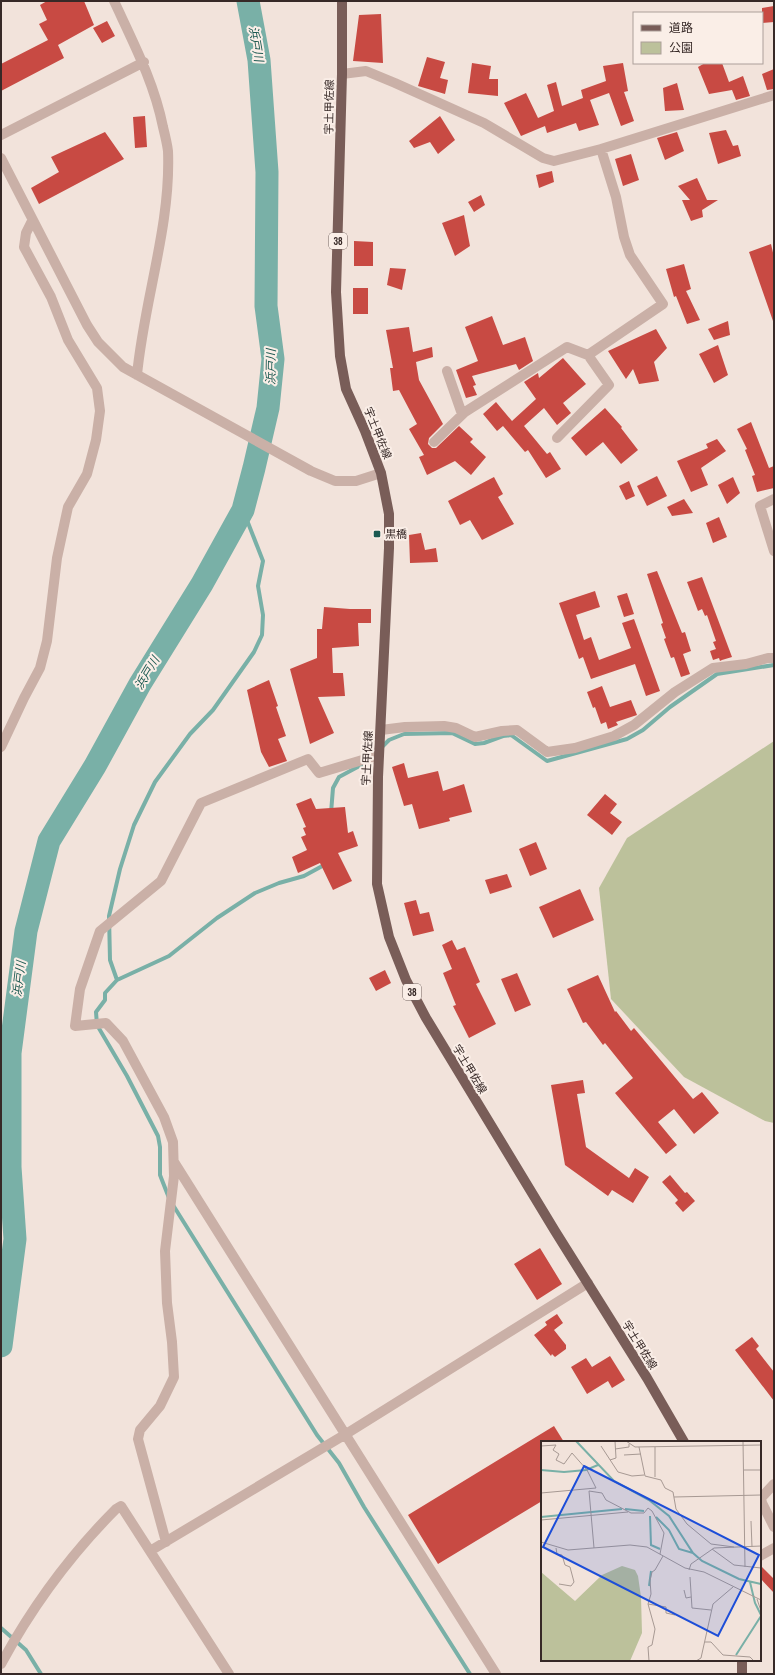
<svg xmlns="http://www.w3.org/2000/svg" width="775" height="1675" viewBox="0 0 775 1675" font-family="'Archivo Narrow','Noto Sans JP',sans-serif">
<rect width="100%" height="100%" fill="#f2e3db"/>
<path fill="#bcc19b" d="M774 741V1123L765 1121 684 1077 611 999 599 888 627 838Z"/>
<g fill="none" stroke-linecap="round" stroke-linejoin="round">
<path stroke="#79b0a7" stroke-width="4" d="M382 747 389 740 404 734 452 733 475 744 484 743 503 736 511 735 547 761 627 739 643 730 670 707 717 674 774 665
M331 813 333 788 339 777 365 763
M117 980 110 960 109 916 120 869 134 825 155 782 190 734 213 710 254 652 262 635 263 615 258 586 263 561 243 510
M169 1198 160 1175V1147L158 1136 127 1076 97 1025 96 1012 105 1000V993L117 980 169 956 217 918 255 893 279 883 304 876 326 864
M173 1205 317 1435 339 1463 364 1507 470 1674
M1 1628 26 1650 41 1674"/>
<path stroke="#79b0a7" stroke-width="23" d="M1 1346 15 1239 10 1167V1053L26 931 49 841 95 766 140 684 202 584 243 510 254 468 268 408 273 359 266 306 267 172 259 60 248 1"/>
</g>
<path fill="#c84a43" d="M47 1H84L94 25 58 45 64 58 1 91V64L48 40 39 24 47 20 40 5Z
M774 6V22L762 23V8Z
M381 14 383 63 353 61 359 15Z
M107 21 115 36 102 43 93 28Z
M427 57 445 62 440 78 448 80 445 94 418 86Z
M472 63 491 66 489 79H498V96L468 93Z
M623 63 628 91 624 92 634 121 621 126 609 93 590 100 599 125 579 131 576 123 547 133 545 126 521 136 504 103 526 93 538 118 554 111 547 85 556 82 562 106 583 98 581 90 606 81 603 66Z
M705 63H722L729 82 743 76 750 96 736 100 732 90 709 94 698 67Z
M774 69V89L767 90 762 74Z
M677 83 684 110 665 111 663 88Z
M145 116 147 147 135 148 133 117Z
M440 116 455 140 438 154 430 142 414 148 409 141Z
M726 130 733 146 738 145 741 156 718 164 709 133Z
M105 132 124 159 39 204 31 188 59 172 51 157Z
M677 132 684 151 665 160 657 138Z
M631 154 639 180 623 186 615 159Z
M552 171 554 182 539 188 536 175Z
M697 178 707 200H718L702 210 703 217 691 221 682 200H690L678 186Z
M481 195 485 205 474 212 468 202Z
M464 215 470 246 455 256 442 223Z
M354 241 373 242V266H354Z
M771 244 774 257V320L773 321 749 252Z
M684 264 691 289 686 291 700 320 687 324 676 296 674 297 666 269Z
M390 268 406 269 402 290 387 285Z
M353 288H368V314H353Z
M492 316 503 345 525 337 533 361 519 370 516 364 472 376 476 385 473 386 477 395 466 398 456 370 478 361 465 327Z
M728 321 730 335 714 340 708 329Z
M409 327 413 352 432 347 433 357 416 362 419 380 443 424 429 438 428 444 432 448H436L459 426 473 439 470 442 486 457 471 475 455 461 427 475 419 457 424 455 409 429 417 424 399 390 393 391 390 368H393L386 330Z
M656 329 667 348 654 362 659 381 639 384 633 369 626 379 608 351Z
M718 345 728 375 714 383 699 354Z
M563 358 586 384 563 403 571 413 557 425 544 408 524 426 547 454 550 452 561 469 546 478 528 450 525 452 503 426 497 431 483 414 496 402 512 421 536 399 524 382 538 373 539 378Z
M605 408 622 427 621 428 638 450 621 464 603 442 586 456 571 438Z
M751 422 769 468 774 466V488L757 492 752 476 755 475 745 450 747 449 737 429Z
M717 439 726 451 701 468 708 485 691 492 677 461 708 448 706 444Z
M657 476 667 496 647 506 637 486Z
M494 477 503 494 498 497 514 524 482 540 470 520 460 525 448 501Z
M733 477 740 493 727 504 718 485Z
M629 481 635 496 626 500 619 486Z
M684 499 693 513 672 516 667 507Z
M719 517 727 537 713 543 706 523Z
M421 533 425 550 436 548 438 562 410 563 409 535Z
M657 571 682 633 685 632 691 651 683 654 690 674 681 677 674 657 671 658 664 639 666 638 661 624 663 623 647 574Z
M702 577 732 657 722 660 720 661 719 658 713 660 710 651 716 649 713 642 716 641 707 615 705 616 702 609 698 611 687 582Z
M595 591 600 607 576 615 584 640 591 637 599 660 631 648 622 623 634 619 660 691 646 696 635 664 591 679 583 657 579 659 559 603Z
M627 593 634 614 624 617 617 596Z
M324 607 350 609H371V623H358L359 646 332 648 333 673H343L345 696 318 697 334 733 310 744 290 669 317 658V629H322Z
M269 680 278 706 276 707 286 736 278 739 287 761 269 767 261 752 247 690Z
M602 686 610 707 631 700 637 715 616 722 618 725 608 729 606 722 601 724 595 707 593 708 587 692Z
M404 763 408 778 438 771 443 791 464 784 472 812 449 818 450 821 419 829 412 804 404 806 392 767Z
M605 794 617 804 610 813 622 822 612 835 587 815Z
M311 798 316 809 345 807 348 833 353 831 358 846 338 853 352 881 333 890 320 863 298 873 292 857 307 850 301 837 306 835 303 828 306 827 296 804Z
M536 842 547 869 530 876 519 849Z
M507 874 512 887 490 894 485 880Z
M580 889 594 920 553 938 539 907Z
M416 900 420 914 429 912 434 931 413 936 404 903Z
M452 940 457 950 465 947 480 982 476 984 496 1024 469 1038 453 1006 456 1005 443 973 452 969 442 945Z
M385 970 391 983 376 991 369 978Z
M517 973 531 1005 515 1012 501 979Z
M598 975 615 1012 616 1011 631 1031 634 1028 693 1099 702 1092 719 1113 694 1134 674 1109 658 1122 677 1145 666 1154 615 1093 633 1078 605 1043 603 1045 586 1022 583 1023 567 989Z
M583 1080 585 1093 577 1094 586 1147 629 1178 635 1168 649 1177 633 1203 612 1190 608 1196 565 1165 551 1085Z
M670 1175 685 1193 687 1192 695 1201 683 1212 675 1203 678 1200 662 1182Z
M540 1248 562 1284 537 1300 514 1264Z
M557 1314 563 1323 554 1330 566 1345V1349L555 1357 552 1354 551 1356 534 1335 547 1325 545 1322Z
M752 1337 759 1346 756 1349 774 1372V1401L735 1350Z
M610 1356 625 1380 612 1388 608 1381 587 1394 571 1367 586 1358 592 1367Z
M554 1426 564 1442H542V1501L438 1564 408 1515Z
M760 1565 774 1579V1593L760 1578Z"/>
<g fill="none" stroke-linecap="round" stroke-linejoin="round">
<path stroke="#cab0a7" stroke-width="10" d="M114 1C133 42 154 82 163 127 165 135 167 143 168 151 171 226 144 300 137 375
M342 74 366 71 395 83 484 123 543 158 554 161 601 149 774 95
M1 135 144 62
M1 158 87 325 98 342 123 367 311 471 335 481H356L381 473
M447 371 462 414
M557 438 609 385 588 355
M434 442 465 412 567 347 588 355 663 304 630 255 624 237 616 197 601 149
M774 499 760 506 774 551
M381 730 405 727 444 726 456 728 475 737 502 731 517 730 547 752 575 748 614 736 634 725 675 692 713 668 746 664 768 658H774
M1 747 24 698 40 668 47 641 57 558 68 507 87 474 96 440 100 411 97 388 68 340 51 297 24 247 26 233 32 221
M174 1162 496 1674
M774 1484 761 1498 762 1503 774 1527
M166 1542 138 1439 140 1430 160 1406 174 1377 172 1342 167 1303 165 1251 174 1176 173 1142 164 1117 123 1041 106 1023 75 1026 80 989 100 931 161 881 201 803 308 759 319 773 379 755
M150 1551 346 1434 588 1283
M760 1556 774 1548
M1 1664C32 1607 70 1555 116 1509L121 1506 229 1674"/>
<path stroke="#795d58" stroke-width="10" d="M342 1V74L336 292 340 356 346 389 365 431 381 473 389 514V548L378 777 377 884 389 937 406 980 426 1018 555 1231 647 1378 684 1442
M742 1660V1674"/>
</g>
<rect fill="#1c5951" stroke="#faeee7" stroke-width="1.5" x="373" y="530" width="8" height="8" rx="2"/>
<g text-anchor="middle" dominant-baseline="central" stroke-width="4" stroke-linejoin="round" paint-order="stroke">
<g fill="#faeee7" stroke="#726461" stroke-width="1">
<rect x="329" y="233" width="18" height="16" rx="3"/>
<rect x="403" y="984" width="18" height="16" rx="3"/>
</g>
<g font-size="10" font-weight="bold" fill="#372927">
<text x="338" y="241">38</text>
<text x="412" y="992">38</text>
</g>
<g font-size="11" fill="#372927" stroke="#faeee7">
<text transform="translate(329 107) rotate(-89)">宇土甲佐線</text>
<text transform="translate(378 433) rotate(68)">宇土甲佐線</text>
<text transform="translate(367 758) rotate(-87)">宇土甲佐線</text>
<text transform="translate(470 1069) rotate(59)">宇土甲佐線</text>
<text transform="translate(640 1345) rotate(58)">宇土甲佐線</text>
</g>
<g font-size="11" fill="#372927" stroke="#faeee7" text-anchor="start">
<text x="385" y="534">黒橋</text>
</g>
<g font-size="12" font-style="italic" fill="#1c5951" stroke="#faeee7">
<text transform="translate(256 44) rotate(80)">浜戸川</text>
<text transform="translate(271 367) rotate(-89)">浜戸川</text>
<text transform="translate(147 673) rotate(-59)">浜戸川</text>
<text transform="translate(19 979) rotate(-83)">浜戸川</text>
</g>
</g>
<g transform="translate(541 1441)">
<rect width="220" height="220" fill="#f2e3db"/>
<path d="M81 125 94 129 97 135 100 156 101 192 89 220H0V131L34 160 61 134Z" fill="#bcc19b"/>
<path fill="none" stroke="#79b0a7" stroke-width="2" d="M35 0 73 40 108 59 128 75 152 112 161 120 198 138 220 143M0 29 23 31 45 29 57 24M84 68 103 70M109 75 110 104 119 108M0 76 81 68M115 76 128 89 138 108 152 112M209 141 214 162 220 174M108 145 110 130M195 214 220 175"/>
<path fill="none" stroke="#a79993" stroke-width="1" d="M85 0 94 6 220 4M202 0 204 126M0 5 15 4 12 9 18 13 15 19 23 23 31 12 46 29 55 47 0 52M60 5 77 31 91 35 103 34M98 6 104 35 120 39 124 47 132 51 135 68 146 83 170 103 193 106M114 6V36M74 8 88 6V3M83 14 100 13M69 19 75 17 74 0M203 29H220M48 50 61 52 65 59 90 72H103L107 67 111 70 123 92 119 113M48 50 53 107M133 56 220 54M0 79 87 71M210 80 211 106M0 101 27 109 89 104 106 106 144 127 163 131 220 159M15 107 16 113 21 114 24 124 29 126 33 141 30 145 18 143M171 108 193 124 220 127M148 129 150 123 173 107 220 105M149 136 151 167 170 169M143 149 145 157 150 156M216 158 220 170M107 163 125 166V172L134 174M164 201H170L182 214 209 216 213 220M108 220 107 206 111 204 114 188 107 163 110 153 109 139 111 131 114 129 122 115M155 220 160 217 172 163 192 146"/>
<path fill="#1d4ed8" fill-opacity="0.15" stroke="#1d4ed8" stroke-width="2" d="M43 25 218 114 177 195 2 106Z"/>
<rect width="220" height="220" fill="none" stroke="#372927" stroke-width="2"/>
</g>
<rect width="775" height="1675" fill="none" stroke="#372927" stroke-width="4"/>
<rect x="633" y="12" width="130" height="52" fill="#faeee7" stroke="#ac9f9a"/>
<rect x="641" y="25" width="20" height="6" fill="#795d58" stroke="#ac9f9a"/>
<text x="669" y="32" font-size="12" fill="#372927">道路</text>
<rect x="641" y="42" width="20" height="12" fill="#bcc19b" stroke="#ac9f9a"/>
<text x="669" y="52" font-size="12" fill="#372927">公園</text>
</svg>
